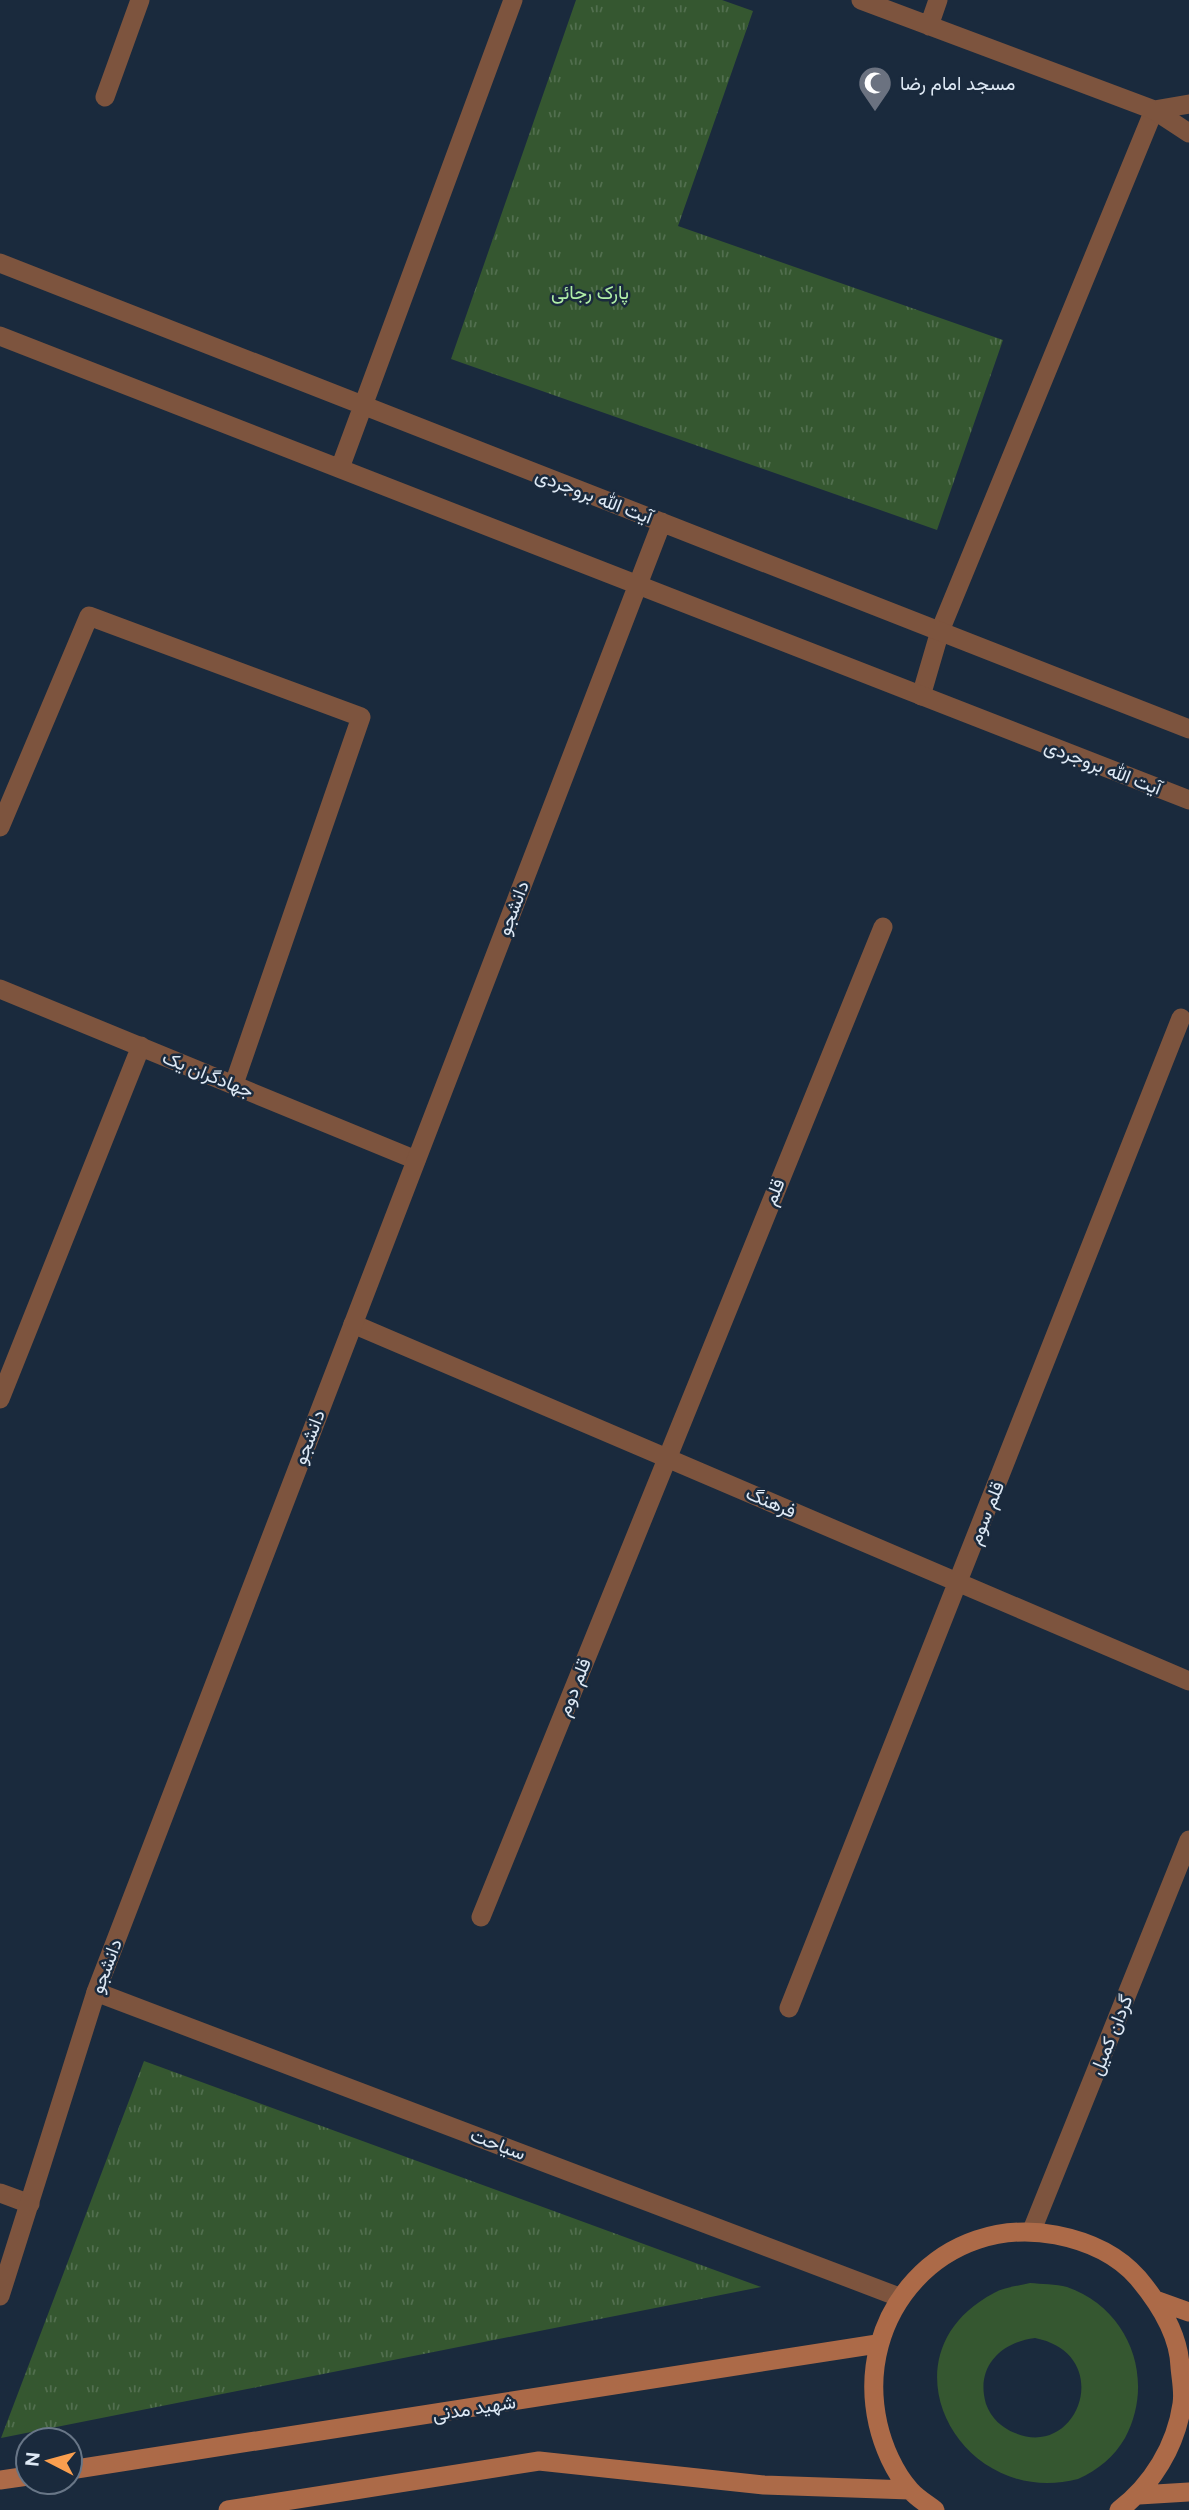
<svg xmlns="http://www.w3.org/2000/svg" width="1189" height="2510" viewBox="0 0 1189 2510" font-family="Figtree,Vazirmatn,sans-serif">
<defs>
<pattern id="park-tufts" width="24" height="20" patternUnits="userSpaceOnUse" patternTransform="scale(1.75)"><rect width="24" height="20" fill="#355730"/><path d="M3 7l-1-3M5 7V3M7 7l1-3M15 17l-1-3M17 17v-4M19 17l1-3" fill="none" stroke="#526f4f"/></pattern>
</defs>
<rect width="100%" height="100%" fill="#1a2a3d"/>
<path fill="#355730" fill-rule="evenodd" d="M1030 2283C1041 2284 1056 2284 1067 2287 1130 2309 1156 2380 1125 2438 1114 2457 1098 2470 1078 2479 960 2510 876 2355 994 2293 1004 2287 1019 2286 1030 2283ZM1035 2338C1116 2354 1079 2460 1015 2433 1002 2428 991 2418 986 2404 975 2367 1001 2342 1035 2338Z"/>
<path fill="url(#park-tufts)" d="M576 0H722L753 11 678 226 1003 340 937 530 451 359Z
M144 2061 761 2287 1 2438Z"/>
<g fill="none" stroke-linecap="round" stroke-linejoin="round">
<path stroke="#7d543e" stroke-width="19" d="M105 97 140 0
M921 696 940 631 1154 110
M0 827 89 616 361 717 234 1084
M0 989 416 1160
M353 1324 1189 1681
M0 1399 141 1046
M481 1917 883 927
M96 1992 899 2297
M789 2008 1181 1018
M0 2193 30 2204"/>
<path stroke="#7d543e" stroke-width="19" d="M861 0 1154 110 1189 133
M929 26 938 0
M1154 110 1189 104
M0 263 1189 729
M0 336 1189 800
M340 468 513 0
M1032 2230 1189 1840
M0 2296 96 1992 662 522"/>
<path stroke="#ac6a48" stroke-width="19" d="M1158 2301 1189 2312
M70 2470 877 2344
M0 2480 28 2476
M1139 2495 1189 2492
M228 2510 539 2461 764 2485 910 2490
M935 2510C927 2504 917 2498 910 2490 894 2472 883 2446 878 2424 853 2314 943 2213 1056 2235 1087 2241 1117 2254 1138 2278 1159 2303 1179 2334 1180 2367 1181 2379 1184 2392 1182 2404 1176 2446 1152 2485 1119 2510"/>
</g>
<defs>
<g id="mosque-pin" transform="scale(1.75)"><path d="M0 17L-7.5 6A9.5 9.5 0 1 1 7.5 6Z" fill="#6b7280" stroke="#1a2a3d"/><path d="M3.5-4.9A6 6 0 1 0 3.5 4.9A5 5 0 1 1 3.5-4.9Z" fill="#fff"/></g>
</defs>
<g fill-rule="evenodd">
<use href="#mosque-pin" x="875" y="83"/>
</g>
<g text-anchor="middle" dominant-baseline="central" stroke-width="5" stroke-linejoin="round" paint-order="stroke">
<g font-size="19" fill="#dee9f5" stroke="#1a2a3d" text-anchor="start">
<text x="900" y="83">مسجد امام رضا</text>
</g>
<g font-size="19" fill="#b1efa8" stroke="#1a2a3d">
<text x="590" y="292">پارک رجائی</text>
</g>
<g font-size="19" fill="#dee9f5" stroke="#1a2a3d">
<text transform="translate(594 496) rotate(21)">آیت الله بروجردی</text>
<text transform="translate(1103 767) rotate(21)">آیت الله بروجردی</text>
<text transform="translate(513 908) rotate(-69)">دانشجو</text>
<text transform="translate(208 1074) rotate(22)">جهادگران یک</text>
<text transform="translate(774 1192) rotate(-68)">قلم</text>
<text transform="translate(309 1437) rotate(-69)">دانشجو</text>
<text transform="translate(771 1502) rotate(23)">فرهنگ</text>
<text transform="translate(986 1513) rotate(-68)">قلم سوم</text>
<text transform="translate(574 1687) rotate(-68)">قلم دوم</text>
<text transform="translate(106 1966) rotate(-69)">دانشجو</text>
<text transform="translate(1111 2035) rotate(-68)">گردان کمیل</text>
<text transform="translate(498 2144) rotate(21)">سیاحت</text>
<text transform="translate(474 2408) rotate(-9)">شهید مدنی</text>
</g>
</g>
<g transform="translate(49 2461) rotate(276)"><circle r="33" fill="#1a2a3d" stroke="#687687" stroke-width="2"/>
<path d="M0-5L12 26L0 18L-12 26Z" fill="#fa9f4f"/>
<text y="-10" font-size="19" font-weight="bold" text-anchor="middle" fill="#dee9f5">N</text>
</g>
</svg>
